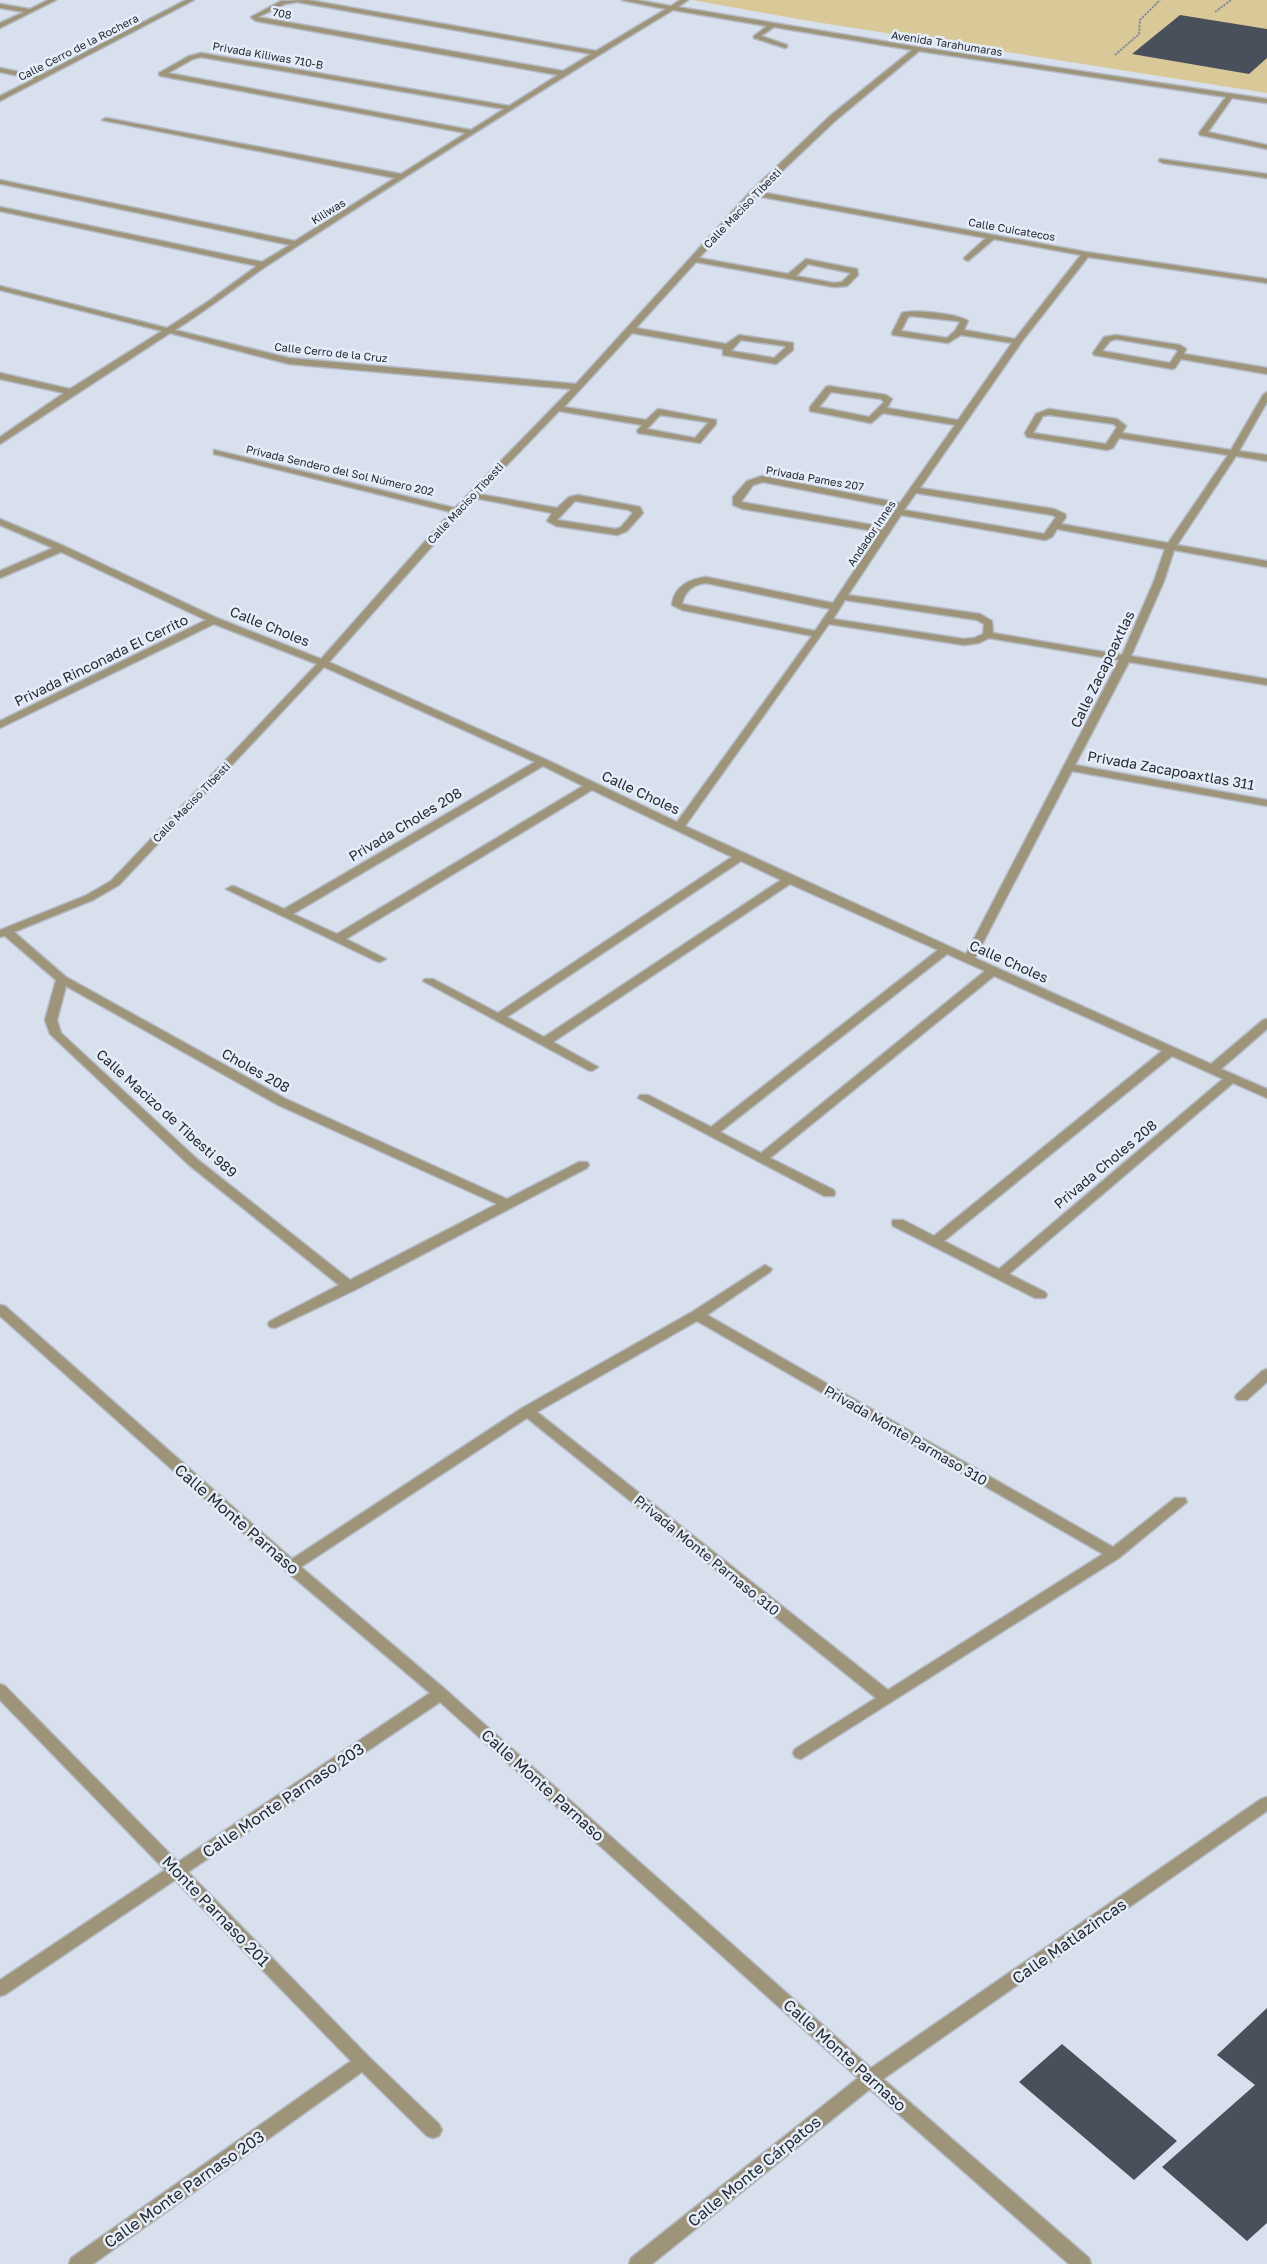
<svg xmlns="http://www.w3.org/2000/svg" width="1267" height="2264" viewBox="0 0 1267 2264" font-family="'Golos Text',sans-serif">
<rect width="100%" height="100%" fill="#d8e0ed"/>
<path fill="#dac998" d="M692 0H1267V93L803 20Z"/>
<path fill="#4a505b" d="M1180 15 1267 29V58L1249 74 1132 54Z
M1267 2008V2223L1247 2241 1162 2167 1255 2085 1217 2055Z
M1062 2044 1177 2141 1134 2180 1019 2082Z"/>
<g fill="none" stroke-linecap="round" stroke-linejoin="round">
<g stroke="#b4bbc7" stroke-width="3">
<path id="minor" d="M48 0H56L0 28V23L24 12 0 8V4L30 9Z
M186 0H194L0 101V96L34 79 0 72V68L39 76Z
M308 0 596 51 666 9 622 0H637L671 6 680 0H688L678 7 918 47 1267 99V103L1232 98 1208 132 1267 145V149L1200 135 1199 133 1226 97 919 51 836 120 760 192 1086 252 1267 279V283L1088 257 1023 340 920 488 1054 509 1065 514 1066 517 1061 524 1168 543 1228 455 1119 438 1113 448 1107 450 1027 437 1025 433 1036 414 1049 409 1117 419 1126 426 1122 433 1231 450 1263 395 1267 392V402L1239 451 1267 455V461L1236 456 1177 545 1267 561V567L1174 550 1164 581 1131 656 1267 679V685L1129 662 1075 765 1267 800V806L1072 771 975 958 1211 1064 1263 1020 1267 1019V1029L1221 1069 1267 1089V1098L1233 1083 1009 1274 1045 1292 1047 1295 1045 1298H1035L893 1226 892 1223 893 1220H903L934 1236 1162 1051 994 976 770 1158 834 1190 835 1193 834 1196H824L638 1098 640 1095H648L711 1127 938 950 790 884 553 1042 598 1067 592 1071 588 1070 423 981 425 979H433L498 1013 732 857 592 790 346 939 386 959 380 962 376 961 226 889 232 886 236 887 284 909 535 762 324 667 119 885 93 900 14 932 66 977 286 1099 507 1199 579 1162H587L589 1165 587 1168 355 1290 275 1328 270 1327 268 1324 270 1321 339 1285 189 1165 50 1034 45 1020 56 980 5 936 0 937V930L85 896 111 881 317 664 214 624 0 728V721L206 620 61 552 0 578V571L53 548 0 525V519L64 546 217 618 321 659 451 512 214 454V450L455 508 571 389 289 364 170 333 0 444V437L64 393 0 379V373L70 389 162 331 0 290V286L167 328 206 303 257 266 0 211V207L262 262 290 245 2 184H0V180L295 241 395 178 102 120 106 118 401 174 466 133 161 76 159 75V73L189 56 201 53 509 106 558 75 256 21 251 17 281 1ZM297 2 591 54 563 71 258 17 285 4ZM673 10 767 26 754 36V38L785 48 787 47V45L761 36 774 27 912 50 830 116 751 191 576 384 289 358 175 330C207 310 237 286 268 265 403 178 537 92 673 10ZM201 57 504 109 471 130 168 73 193 59ZM756 196 986 238 965 257 964 259 968 261 994 239 1081 255 1015 339 964 330 968 321C959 314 913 309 902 313L892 333 893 335 948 343 961 335 1012 343 958 420 887 408 892 399 886 395 829 386 826 387 810 407V411L871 423 883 413 955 425 900 503 762 476 747 481 733 497V505L743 509 880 532 833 603 706 577C689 579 674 587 672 605L682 610 812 636 677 822 547 760 329 662 475 498 552 513 547 521 556 526 617 535 627 531 643 513 640 507 578 495 569 497 557 508 479 494 559 411 642 425 637 431 638 433 700 443 716 424V420L658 409 646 420 564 407 632 333 723 349V355L776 364 793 350V343L739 335 726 344 636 328 696 262 834 287 847 286 858 275 857 269 806 259 788 274 699 258ZM808 264 851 273 842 282 834 283 796 276ZM911 316 957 321 960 322 955 331 947 338 901 331 908 317ZM741 340 785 346 786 347 774 358 731 351ZM831 392 881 399 884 402 869 417 819 407ZM660 415 707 422 708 423 695 438 647 429ZM1049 415 1114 424 1117 427 1106 444 1033 433 1043 416ZM763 482 897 508 884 527 741 502 753 485ZM916 493 1052 515 1056 517 1044 534 904 510ZM575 501 629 510 633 513 621 527 616 529 557 520ZM901 515 1045 540 1052 537 1057 529 1165 549 1154 581 1122 655 993 633 992 621 980 614 848 595ZM706 583 830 609 815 631 682 604C684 591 694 584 706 583ZM845 600 977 620 984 624 983 634 974 638 964 639 833 619ZM829 624 964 645 979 643 989 638 1119 660 966 954 685 826ZM543 766 583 786 337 934 293 914ZM741 861 781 880 544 1037 507 1017ZM947 954 985 971 761 1153 720 1132ZM66 986 278 1105 497 1204 350 1280 197 1159 61 1033 57 1020ZM1172 1056 1223 1079 999 1269 944 1241Z
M1160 159 1267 174V178L1163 163 1159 161Z
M1116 335 1180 345 1186 349 1184 354 1267 368V374L1181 359 1175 368 1172 369 1094 355 1093 353 1104 337ZM1116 339 1175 349 1178 351 1170 363 1102 351 1110 341Z
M765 1265 772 1269 770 1272 707 1315 1113 1547 1175 1498H1185L1187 1502 1119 1558 801 1759 795 1757 793 1753 795 1749 876 1698 527 1418 301 1567 446 1690 871 2068 1261 1799 1267 1797V1811L883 2079 1089 2258 1091 2264H1069L870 2089 652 2264H629L631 2258 858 2078 440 1702 188 1872 369 2057 439 2124 442 2130 439 2136 433 2138 427 2136 362 2072 93 2264H69L71 2258 351 2061 175 1880 6 1994 0 1996V1980L165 1870 0 1700V1684L5 1686 178 1862 430 1693 286 1571 0 1316V1305L5 1306 292 1559 522 1408 692 1312ZM697 1321 1103 1554 888 1690 537 1412Z
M1267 1369V1382L1247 1400H1237L1235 1397 1237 1394 1262 1371Z"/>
</g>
<path stroke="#8a9099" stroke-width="2" stroke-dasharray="2.5 1" stroke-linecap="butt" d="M1215 12 1231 0
M1115 55 1139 34 1140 20 1160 0"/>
<use href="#minor" fill="#9e9479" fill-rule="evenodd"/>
</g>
<g text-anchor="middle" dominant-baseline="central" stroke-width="5" stroke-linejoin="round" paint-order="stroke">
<g font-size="11" fill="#26292e" stroke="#e5edfa">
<text transform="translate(282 13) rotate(10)">708</text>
<text transform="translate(947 43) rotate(9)">Avenida Tarahumaras</text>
<text transform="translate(78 47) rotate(-27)">Calle Cerro de la Rochera</text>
<text transform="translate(268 55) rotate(10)">Privada Kiliwas 710-B</text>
<text transform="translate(742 208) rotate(-46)">Calle Maciso Tibesti</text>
<text transform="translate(328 211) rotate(-32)">Kiliwas</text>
<text transform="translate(1012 229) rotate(10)">Calle Cuicatecos</text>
<text transform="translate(331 352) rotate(6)">Calle Cerro de la Cruz</text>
<text transform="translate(340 470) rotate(13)">Privada Sendero del Sol Número 202</text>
<text transform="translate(815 478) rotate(10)">Privada Pames 207</text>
<text transform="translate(465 503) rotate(-47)">Calle Maciso Tibesti</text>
<text transform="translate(871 533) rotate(-56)">Andador Innes</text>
<text transform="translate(191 802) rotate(-46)">Calle Maciso Tibesti</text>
</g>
<g font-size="14" fill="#26292e" stroke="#e5edfa">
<text transform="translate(270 626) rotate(22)">Calle Choles</text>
<text transform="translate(101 660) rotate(-26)">Privada Rinconada El Cerrito</text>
<text transform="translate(1102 669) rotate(-64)">Calle Zacapoaxtlas</text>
<text transform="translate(1171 770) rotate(10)">Privada Zacapoaxtlas 311</text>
<text transform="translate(641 792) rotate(25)">Calle Choles</text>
<text transform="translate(405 824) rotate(-31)">Privada Choles 208</text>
<text transform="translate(1009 961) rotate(24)">Calle Choles</text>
<text transform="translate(256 1070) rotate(29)">Choles 208</text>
<text transform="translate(167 1113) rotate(42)">Calle Macizo de Tibesti 989</text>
<text transform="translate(1105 1164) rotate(-40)">Privada Choles 208</text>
<text transform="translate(906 1435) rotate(30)">Privada Monte Parmaso 310</text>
<text transform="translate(707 1555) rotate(39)">Privada Monte Parnaso 310</text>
</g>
<g font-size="16" fill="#26292e" stroke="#e5edfa">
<text transform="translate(237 1519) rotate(41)">Calle Monte Parnaso</text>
<text transform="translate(543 1785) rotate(42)">Calle Monte Parnaso</text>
<text transform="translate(283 1800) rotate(-34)">Calle Monte Parnaso 203</text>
<text transform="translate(216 1911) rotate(46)">Monte Parnaso 201</text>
<text transform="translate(1069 1941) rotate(-35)">Calle Matlazincas</text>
<text transform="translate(845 2055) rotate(42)">Calle Monte Parnaso</text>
<text transform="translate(754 2171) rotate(-39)">Calle Monte Cárpatos</text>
<text transform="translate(184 2189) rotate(-35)">Calle Monte Parnaso 203</text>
</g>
</g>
</svg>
